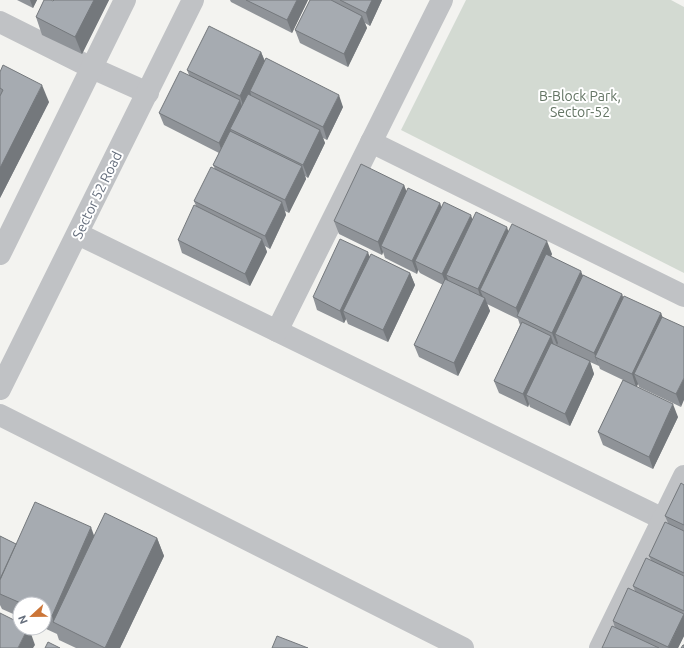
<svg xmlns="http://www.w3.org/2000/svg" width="684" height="648" viewBox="0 0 684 648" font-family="Ubuntu,sans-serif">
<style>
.green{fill:#d3dad2}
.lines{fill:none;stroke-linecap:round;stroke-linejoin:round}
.minor{stroke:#c0c2c5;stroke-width:22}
.wall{fill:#8f9398}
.shaded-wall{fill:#74787c}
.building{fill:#a6abb1;stroke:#74787c}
.labels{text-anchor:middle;stroke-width:4;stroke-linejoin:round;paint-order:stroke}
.park-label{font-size:14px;fill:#647564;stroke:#fff}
.street-label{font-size:14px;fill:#666f7d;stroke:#fff}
</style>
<rect width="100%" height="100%" fill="#f3f3f0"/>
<path class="green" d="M466,0h205l13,7v266l-283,-143z"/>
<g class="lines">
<g class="minor">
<path d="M0,22l92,46 56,25"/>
<path d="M371,142l313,154"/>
<path d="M78,234l585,285"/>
<path d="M0,254l125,-254"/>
<path d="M277,331l165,-331"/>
<path d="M0,389l193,-389"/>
<path d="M0,415l463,233"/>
<path d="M600,648l84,-172"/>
</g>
</g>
<g class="wall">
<path d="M17,0h20l-4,8z"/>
<path d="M54,0h55l-27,54 -40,-19 -6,-18z"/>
<path d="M230,0h78l-16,33 -61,-31z"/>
<path d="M310,0h72l-12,26 -5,-3 2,5 -19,39 -48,-24 -5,-13z"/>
<path d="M261,52l4,9 78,46 -16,33 -4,-2 2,5 -17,35 -3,-2 1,3 -17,34 -4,-2 1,4 -16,34 -5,-3 2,6 -17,34 -68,-33 -4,-13 18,-34 -2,-5 21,-32 -2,-4 6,-12 -55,-28 -5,-12 30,-38 -2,-5z"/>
<path d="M0,72l49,30 -49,96z"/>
<path d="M404,185l2,6 34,12 1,4 31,12 36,13 44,22 -1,2 32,19 39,19 1,4 38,15 20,94 -42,-20 -1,-3 -1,3 41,30 -25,52 -50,-24 -5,-13 25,-52 -23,-11 -1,-3 -9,-4 4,12 -24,52 -40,-19 -1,-3 -1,3 -29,-14 -5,-12 26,-56 -2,-6 -31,-15 3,7 -32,65 -39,-19 -5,-12 29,-60 -23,-12 -2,-3 -1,4 -32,-16 -2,-6 -1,3 -43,-21 -5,-13z"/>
<path d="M369,256l41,17 5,12 -27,57 -40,-18 -2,-5 -2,4 -27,-13 -4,-13z"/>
<path d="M684,485v151l-6,12h-76l13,-20 -2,-7 22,-30 -2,-5 18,-26 -2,-4 19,-33 -3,-7z"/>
<path d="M0,536l16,8 78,-8 63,2 7,18 -44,92h-44l-17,-8 -2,-6 -13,-6v-24h-24v13l-18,-8 -2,-4z"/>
</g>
<g class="shaded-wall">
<path d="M30,0h7l-4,8z"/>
<path d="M94,0h15l-27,54 -7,-17z"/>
<path d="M297,0h11l-16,33 -5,-13z"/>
<path d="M372,0h10l-12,26 -4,-13z"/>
<path d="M362,16l5,12 -19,39 -4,-13z"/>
<path d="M261,52l5,13 -16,26 1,4 -7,14 -4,-13z"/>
<path d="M42,85l7,17 -49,96v-30z"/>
<path d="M339,95l4,12 -16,33 -4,-13z"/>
<path d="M240,100l4,13 -14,16 3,7 -10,19 -4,-12z"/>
<path d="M320,130l5,13 -17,35 -5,-13z"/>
<path d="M302,166l4,13 -17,34 -4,-13z"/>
<path d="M404,185l5,13 -28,48 2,6 -1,3 -4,-13z"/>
<path d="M282,202l4,13 -16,34 -5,-13z"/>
<path d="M440,203l4,13 -29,45 3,9 -1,4 -5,-13z"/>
<path d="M471,215l4,12 -29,48 3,7 -2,4 -5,-12z"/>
<path d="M507,227l4,13 -31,50 4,9 -2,3 -4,-13z"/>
<path d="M262,239l5,13 -17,34 -5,-12z"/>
<path d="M547,241l5,13 -31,64 -2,-1 -3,-9z"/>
<path d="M368,252l4,12 -29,47 3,8 -2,4 -4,-12z"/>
<path d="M581,271l5,13 -31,50 3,9 -1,2 -5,-12z"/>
<path d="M410,273l5,12 -27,57 -5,-12z"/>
<path d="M622,294l4,13 -31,50 4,9 -5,-13z"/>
<path d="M485,298l5,13 -32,65 -4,-13z"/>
<path d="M661,313l5,13 -32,48 4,10 -2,3 -4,-13z"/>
<path d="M551,336l4,13 -29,46 3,9 -1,3 -5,-13z"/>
<path d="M590,361l4,13 -24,52 -5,-12z"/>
<path d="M684,378v22l-3,7 -5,-13z"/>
<path d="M673,404l5,13 -25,52 -4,-12z"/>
<path d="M91,527l6,17 -43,79 -2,-7z"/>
<path d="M157,538l7,18 -44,92h-15z"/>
<path d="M684,614v22l-6,12h-10z"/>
<path d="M28,628h1l6,17 -2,3h-15z"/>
</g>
<g class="building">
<path d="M44,0h7l2,1 1,-1h40l-19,37 -39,-20z"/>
<path d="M246,0h51l-10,20z"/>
<path d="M310,0h21l31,16 -18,38 -49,-24z"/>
<path d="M340,0h32l-6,13z"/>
<path d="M209,26l52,26 -21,44 -53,-26z"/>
<path d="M266,58l73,37 -16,32 -73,-36z"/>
<path d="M3,65l39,20 -42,83v-72l3,-6 -3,-2v-16z"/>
<path d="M180,71l60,29 -21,43 -60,-30z"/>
<path d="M248,94l72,36 -17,35 -73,-36z"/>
<path d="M230,131l72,35 -17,34 -72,-35z"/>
<path d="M361,164l43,21 -26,57 -44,-21z"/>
<path d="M211,167l71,35 -17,34 -71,-35z"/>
<path d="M408,188l32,15 -28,58 -31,-15z"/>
<path d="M444,202l27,13 -29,59 -27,-13z"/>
<path d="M194,205l68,34 -17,35 -67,-34z"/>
<path d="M476,212l31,15 -29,62 -32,-14z"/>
<path d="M512,224l35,17 -31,67 -36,-18z"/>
<path d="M340,239l28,13 -28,59 -27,-14z"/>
<path d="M371,254l39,19 -27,57 -40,-19z"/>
<path d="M546,254l35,17 -29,62 -35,-17z"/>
<path d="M583,275l39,19 -28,59 -39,-19z"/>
<path d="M445,279l40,19 -31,65 -40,-18z"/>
<path d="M624,296l37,17 -29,61 -37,-17z"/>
<path d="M662,317l22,10v51l-8,16 -42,-20z"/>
<path d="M522,322l29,14 -28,58 -29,-13z"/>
<path d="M551,343l39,18 -25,53 -39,-19z"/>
<path d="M623,380l50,24 -24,53 -51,-25z"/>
<path d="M681,483l3,2v40l-19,-9z"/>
<path d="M35,502l56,25 -39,89 -8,-3v-9h-21l-23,-10v-14z"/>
<path d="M105,513l52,25 -52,110 -52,-26z"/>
<path d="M665,522l19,9v42l-35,-17z"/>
<path d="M0,536l16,8 -16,35z"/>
<path d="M646,558l38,18v35l-51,-25z"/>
<path d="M628,588l56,26 -16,33 -55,-26z"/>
<path d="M0,613l20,10v5h8l-10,20h-18z"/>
<path d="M612,626l47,22h-57z"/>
<path d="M277,636l31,12h-36z"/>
<path d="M48,642l12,6h-15z"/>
<path d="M683,645h1v3h-3z"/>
</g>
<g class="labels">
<g class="park-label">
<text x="580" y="101">B-Block Park,<tspan x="580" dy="16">Sector-52</tspan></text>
</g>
<g class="street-label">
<text transform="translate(97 195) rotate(-64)" y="5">Sector 52 Road</text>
</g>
</g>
<g transform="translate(32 616) rotate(248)"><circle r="19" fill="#ffffff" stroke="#c2c5cb"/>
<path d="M0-3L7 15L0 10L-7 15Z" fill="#cc7537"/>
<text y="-6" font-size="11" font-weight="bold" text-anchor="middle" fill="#666f7d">N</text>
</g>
</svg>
